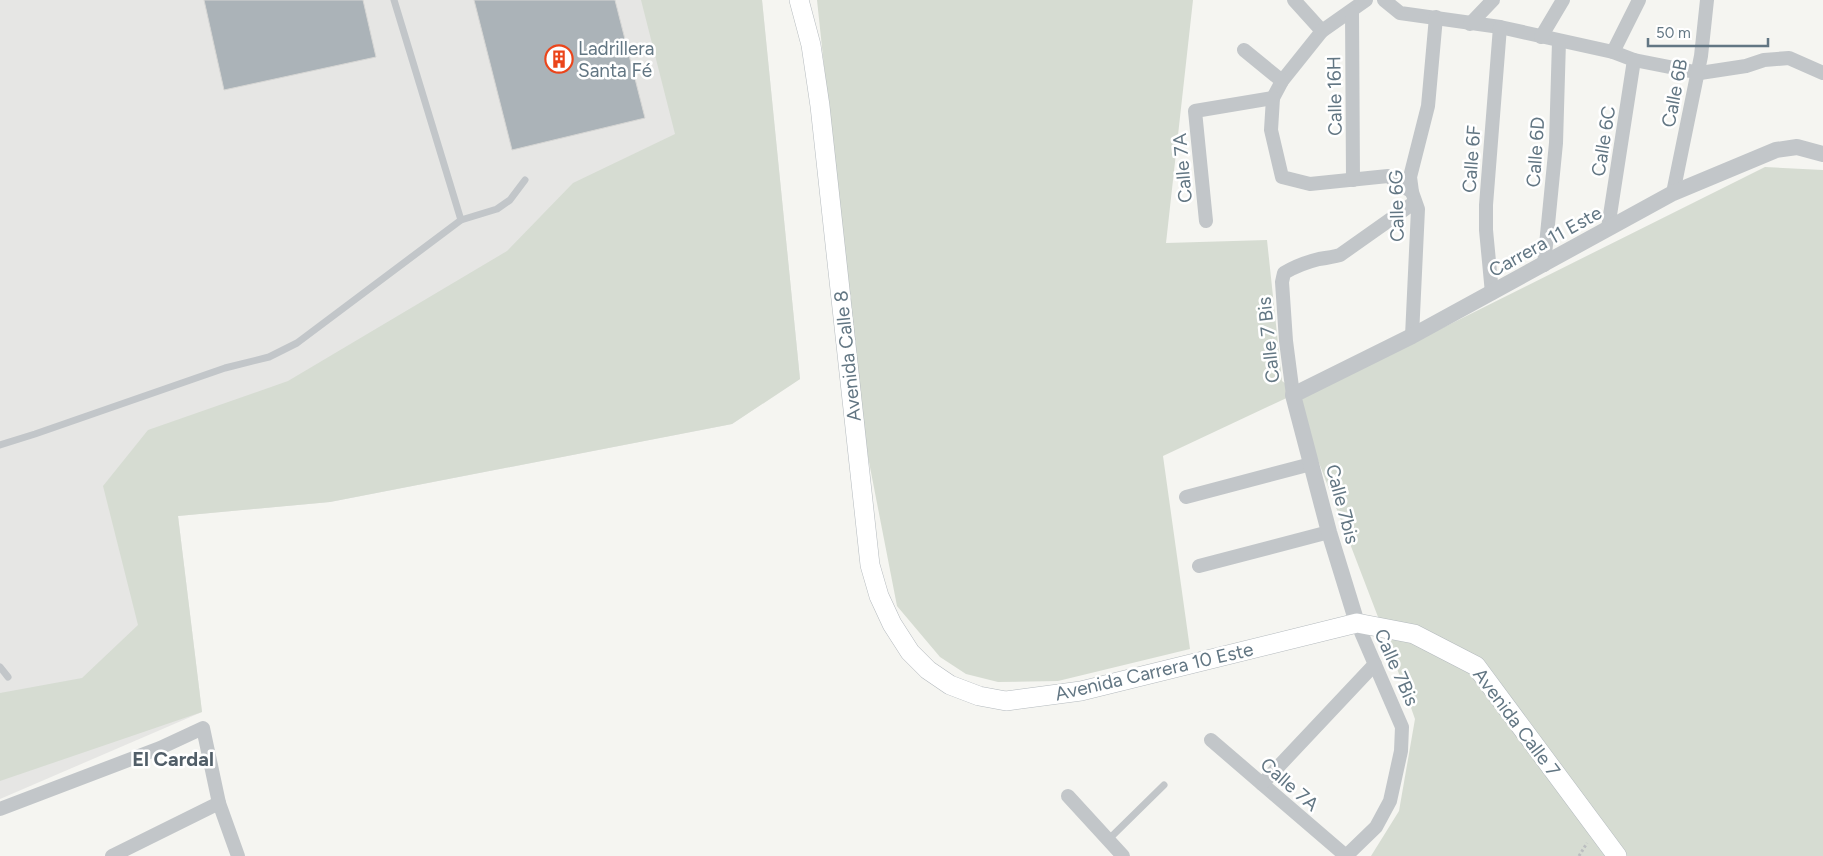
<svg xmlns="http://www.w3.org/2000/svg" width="1823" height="856" viewBox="0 0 1823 856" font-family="Figtree,sans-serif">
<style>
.built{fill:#e6e6e4}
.green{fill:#d6dcd2}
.building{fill:#abb3b8;stroke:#d6d6d4}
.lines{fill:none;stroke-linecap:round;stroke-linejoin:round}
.secondary-casing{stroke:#b4babe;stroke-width:20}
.path{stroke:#bbbec0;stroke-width:3;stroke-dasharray:2.5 2.5;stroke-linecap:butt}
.service{stroke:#c2c6c9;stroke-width:7}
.minor{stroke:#c2c6c9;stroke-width:14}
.tertiary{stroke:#c2c6c9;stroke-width:16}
.secondary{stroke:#fff;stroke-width:19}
.labels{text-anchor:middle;stroke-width:5;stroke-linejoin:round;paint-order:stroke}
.poi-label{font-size:19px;fill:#627683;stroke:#fff;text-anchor:start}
.street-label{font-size:19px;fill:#627683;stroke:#fff}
.neighbourhood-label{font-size:20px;font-weight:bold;fill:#515e68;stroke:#fff}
</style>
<rect width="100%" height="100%" fill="#f5f5f1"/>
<path class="built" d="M0,0h762l38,379 -68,45 -402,78 -152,14 24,196 -202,87z"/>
<g class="green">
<path d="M641,0h121l38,379 -68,45 -402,78 -152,14 24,196 -202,69v-88l82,-15 56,-53 -35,-139 45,-56 140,-49 219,-130 66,-68 102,-49z"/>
<path d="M817,0h376l-27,243 101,-3 15,141 22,16 461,-230 58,3v686h-452l28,-45 16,-92 -27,-76 -95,-248 -130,61 27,193 -132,32 -60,1 -32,-8 -26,-17 -43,-51 -35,-180z"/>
</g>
<g class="building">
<path d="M204,0h159l13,57 -152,33z"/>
<path d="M474,0h141l30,118 -133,32z"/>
</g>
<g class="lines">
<g class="secondary-casing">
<path id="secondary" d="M799,0l12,45 9,61 50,459 9,31 13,28 18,28 18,18 22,15 29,11 27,5 75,-10 276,-68 57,11 62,32 141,190"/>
</g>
<path class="path" d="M1579,856l8,-13"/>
<g class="service">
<path d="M461,220l36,-11 13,-9 15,-20"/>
<path d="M0,445l35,-11 190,-66 44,-11 28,-14 164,-123 -67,-220"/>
<path d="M0,667l8,10"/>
<path d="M1108,840l56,-55"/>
</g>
<g class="minor">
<path d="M1294,0l28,31"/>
<path d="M1366,0l-44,31 -40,50 -9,17 -2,32 11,47 28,7 78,-8 24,16"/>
<path d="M1384,0l16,13 100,14 113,25 21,8 66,13 46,-7 18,-6 25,-2 34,15"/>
<path d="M1352,11l1,169"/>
<path d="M1470,24l23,-24"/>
<path d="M1541,37l22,-37"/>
<path d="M1244,50l38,31"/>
<path d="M1613,52l26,-52"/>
<path d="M1673,193l28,-137 6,-56"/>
<path d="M1206,221l-11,-110 78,-13"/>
<path d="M1608,228l26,-168"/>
<path d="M1544,265l12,-122 3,-102"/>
<path d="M1492,293l-6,-63v-25l14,-178"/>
<path d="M1412,336l6,-127 -6,-17 -2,-15 18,-71 8,-89"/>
<path d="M1293,395l-7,-54 -4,-59 2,-9c10,-6 23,-11 35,-14 7,-1 14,-2 21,-4l75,-53"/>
<path d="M1186,497l125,-33"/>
<path d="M1199,566l130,-34"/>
<path d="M1211,740l135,116"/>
<path d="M1262,784l113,-120"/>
<path d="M1068,796l55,60"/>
<path d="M0,809l160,-61 43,-20 16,75 19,53"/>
<path d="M112,856l107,-53"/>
<path d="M1346,856l30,-29 14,-26 11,-50 1,-24 -45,-104"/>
</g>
<path class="tertiary" d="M1357,623l-28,-91 -36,-137 119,-59 261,-143 103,-43 21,-3 26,7"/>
<use href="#secondary" class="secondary"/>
</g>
<defs>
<g id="building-ring" transform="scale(1.4375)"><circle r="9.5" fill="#fff" stroke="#eb451b" stroke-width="1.5"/><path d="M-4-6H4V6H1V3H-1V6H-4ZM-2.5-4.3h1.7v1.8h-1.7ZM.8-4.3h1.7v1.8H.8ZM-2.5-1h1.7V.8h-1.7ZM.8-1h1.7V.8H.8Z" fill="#eb451b"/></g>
</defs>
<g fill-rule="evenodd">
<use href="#building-ring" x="559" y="59"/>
</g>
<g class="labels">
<g class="poi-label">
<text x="578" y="55">Ladrillera<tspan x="578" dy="22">Santa Fé</tspan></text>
</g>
<g class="street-label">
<text transform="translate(1674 93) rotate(-79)" y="7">Calle 6B</text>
<text transform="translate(1334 96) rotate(-91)" y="7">Calle 16H</text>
<text transform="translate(1603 141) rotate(-81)" y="7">Calle 6C</text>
<text transform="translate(1535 152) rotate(-86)" y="7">Calle 6D</text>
<text transform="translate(1471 159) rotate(-86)" y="7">Calle 6F</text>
<text transform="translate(1182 168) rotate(-95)" y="7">Calle 7A</text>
<text transform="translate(1396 206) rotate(-91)" y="7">Calle 6G</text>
<text transform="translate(1545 241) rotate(-29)" y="7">Carrera 11 Este</text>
<text transform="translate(1268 340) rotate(-96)" y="7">Calle 7 Bis</text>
<text transform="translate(847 356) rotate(-96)" y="7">Avenida Calle 8</text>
<text transform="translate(1343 504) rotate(75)" y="7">Calle 7bis</text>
<text transform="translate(1397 667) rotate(66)" y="7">Calle 7Bis</text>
<text transform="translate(1154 671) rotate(-13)" y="7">Avenida Carrera 10 Este</text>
<text transform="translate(1517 722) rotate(53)" y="7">Avenida Calle 7</text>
<text transform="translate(1290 784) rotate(41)" y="7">Calle 7A</text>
</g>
<g class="neighbourhood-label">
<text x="173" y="766">El Cardal</text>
</g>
</g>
<path d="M1648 38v8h120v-8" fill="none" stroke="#627683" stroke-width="2.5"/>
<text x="1656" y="38" font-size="15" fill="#627683" stroke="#ffffff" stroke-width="4" paint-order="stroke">50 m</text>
</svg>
